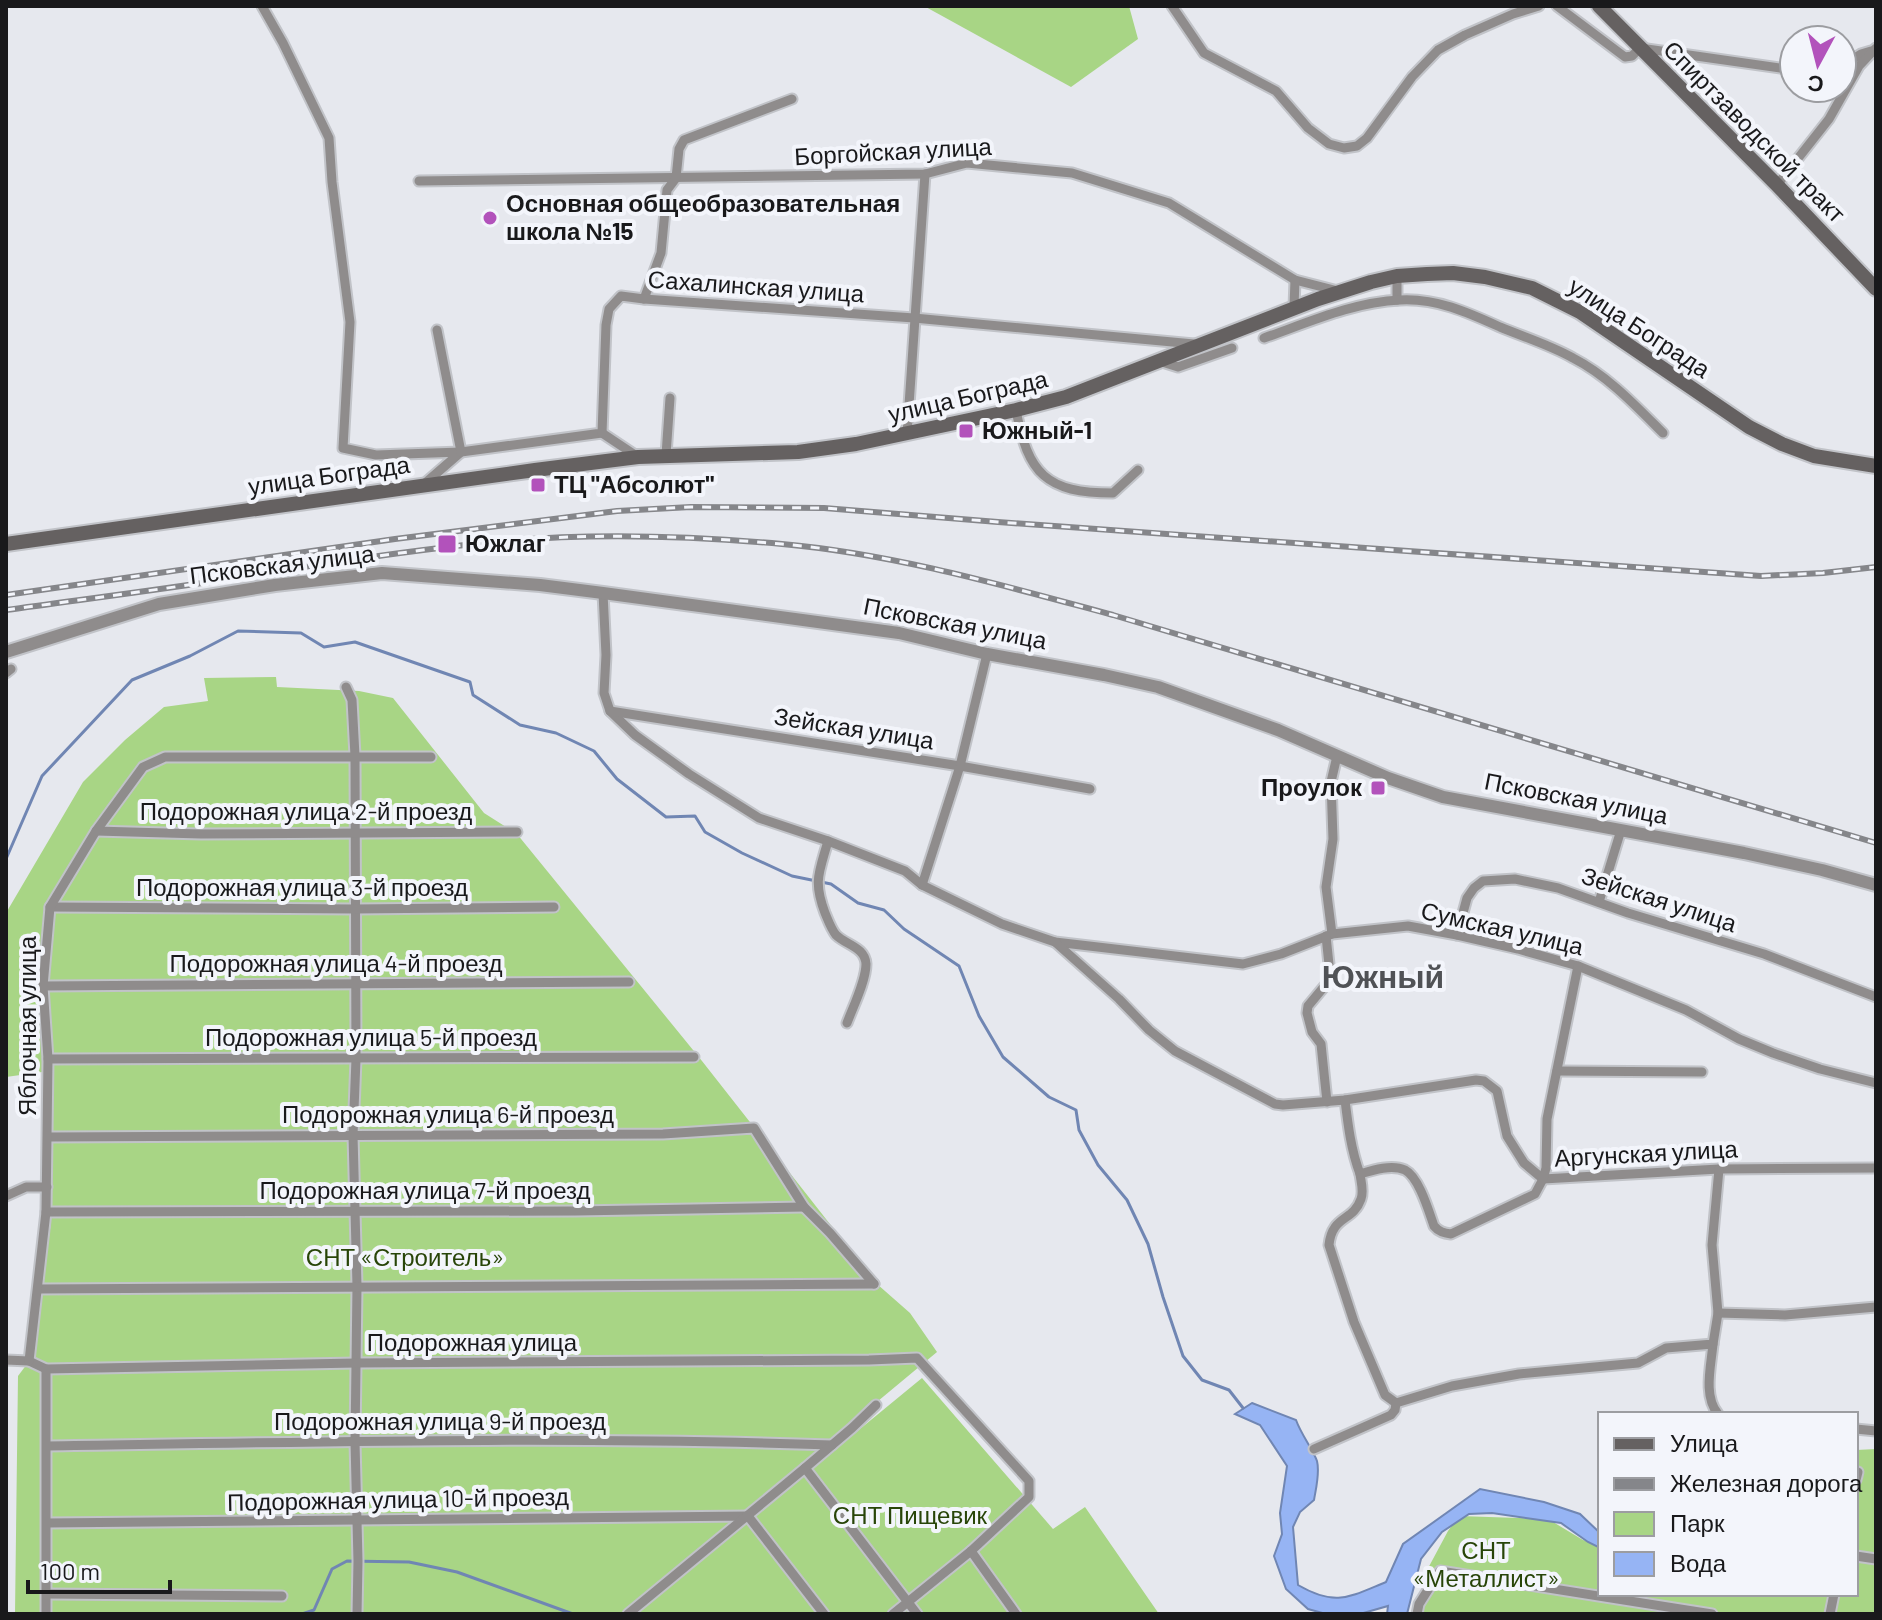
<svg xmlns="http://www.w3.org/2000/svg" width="1882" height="1620" viewBox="0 0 1882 1620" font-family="Barlow,sans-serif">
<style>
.green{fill:#a8d585}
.water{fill:#96b4f4;stroke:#7086b3;stroke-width:2}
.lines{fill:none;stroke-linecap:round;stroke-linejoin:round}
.stream{stroke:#7086b3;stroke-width:3}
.minor-casing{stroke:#c1c3c8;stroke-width:13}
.tertiary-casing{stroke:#c1c3c8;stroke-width:16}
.secondary-casing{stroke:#c1c3c8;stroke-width:18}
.minor{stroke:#8f8c8c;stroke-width:9}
.tertiary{stroke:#8f8c8c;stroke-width:12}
.secondary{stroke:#656161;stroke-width:14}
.rail-casing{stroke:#85868a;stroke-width:6}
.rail{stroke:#f3f5fb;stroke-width:3;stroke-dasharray:9;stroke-linecap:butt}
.poi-dot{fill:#b252bb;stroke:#f3f5fb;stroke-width:3}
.labels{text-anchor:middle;stroke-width:8;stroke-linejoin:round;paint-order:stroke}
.street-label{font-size:24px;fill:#19191b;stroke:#f3f5fb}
.poi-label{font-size:24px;font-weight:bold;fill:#19191b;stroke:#f3f5fb;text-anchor:start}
.park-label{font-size:24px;fill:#284508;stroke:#f3f5fb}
.district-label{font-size:32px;font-weight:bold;fill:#505256;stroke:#f3f5fb}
</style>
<rect width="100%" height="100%" fill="#e6e8ee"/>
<g class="green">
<path d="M924,6h205l9,33 -67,48z"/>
<path d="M276,677l1,10 82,4 34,7 91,115 33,21 185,227 175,223 33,29 27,39 -315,262h-607l3,-238 15,-20 18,-134 -2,-151 -43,6v-164l77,-131 42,-42 39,-33 44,-6 -4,-23z"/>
<path d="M922,1378l131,151 32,-22 74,107h-524z"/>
<path d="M1876,1449v165h-456l6,-42 22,-41 11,-15 89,3 35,21 17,5v49h256v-144z"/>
</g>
<path class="water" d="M1252,1403l44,17c5,14 17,30 21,41 3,12 -1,27 -3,39l-14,12 -7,15 5,58c38,22 51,12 88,-3l17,-38 77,-55 64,13 36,12 20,19v15l-12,-6 -27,-19 -69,-10 -23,1 -27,18 -21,27 -14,55h-20l1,-8 -28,8h-34l-18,-5 -22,-20 -12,-33 8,-22 -2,-21 7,-47 -27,-41 -25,-11z"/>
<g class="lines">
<g class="stream">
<path d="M6,859l36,-83 90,-96 58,-24 48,-25 63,2 23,14 31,-5 115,40 3,13 47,30 36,8 38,18 23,28 49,38 29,-1 10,16 37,21 50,23 39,8 27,19 26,7 20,19 55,37 20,50 24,41 46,40 27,13 3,20 19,35 29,35 21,44 15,53 20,59 19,24 27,10 14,18"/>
<path d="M302,1614l12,-4 18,-41 15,-8 62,1 48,10 116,42"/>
</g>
<g class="minor-casing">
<g id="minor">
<path d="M262,6l21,37 46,95 3,44 18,140 -7,126 33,7 85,-3 -38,33"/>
<path d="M1172,6l32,47 72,38 32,37 21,16 15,4 13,-2 10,-8 45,-61 26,-27 27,-15 48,-21 26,-8"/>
<path d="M1557,6l68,51 7,-1 8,-8 154,22"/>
<path d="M1842,66l19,-12 10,-3"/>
<path d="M419,181l506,-7 42,-11 105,10 97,30 126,77 43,11"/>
<path d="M1777,185l52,-66 30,-53 17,-18"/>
<path d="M644,299l17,-46 6,-63 9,-12 3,-29 5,-9 108,-41"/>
<path d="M1397,300v-24"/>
<path d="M1294,307l1,-27"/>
<path d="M437,330l24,122 141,-19 4,-108 3,-16 12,-13 23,3 270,19 280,26"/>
<path d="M1264,338c43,-15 89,-36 136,-38 36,-2 67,12 100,27 24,10 50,18 73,31 35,18 62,47 90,75"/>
<path d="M1159,361l19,6 54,-19"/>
<path d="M1016,410c12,64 30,83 97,83l25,-23"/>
<path d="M602,433l36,24"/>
<path d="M907,434l18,-260"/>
<path d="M666,455l4,-57"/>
<path d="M603,593l3,62 -2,38 6,18 25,24 54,39 70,44 69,23 77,30 17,14 80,39 53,18 188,22 38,-10 51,-20 76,-8 49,9 61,14 60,17 108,44 53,29 34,14 47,16 56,14"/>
<path d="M6,673l5,-4"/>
<path d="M346,687l6,13 3,56 1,303 -3,76 4,151 -2,156 3,119 -1,53"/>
<path d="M610,711l350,55 130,23"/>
<path d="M96,831l105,3 316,-2"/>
<path d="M828,841c-9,32 -15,40 -3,72 3,7 6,16 11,22 10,10 29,12 30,29 0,17 -13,43 -19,59"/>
<path d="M922,885l38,-119 27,-112"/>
<path d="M1599,902l22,-72"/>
<path d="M50,907l304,2 200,-2"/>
<path d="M1332,934l-6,-47 7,-48 -2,-57 6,-26"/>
<path d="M1457,935l10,-37 7,-10 9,-7 32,-2 43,9 70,25 136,41 112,43"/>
<path d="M1326,936l4,38 -2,8 -20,24 -1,7 5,19 9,12 6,58"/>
<path d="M1055,942l64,57 30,31 26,21 100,53 8,1 62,-5 131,-20 8,1 13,10 10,45 17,27 19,16 176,-10 157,-1"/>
<path d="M43,986l586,-4"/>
<path d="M48,1059l646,-2"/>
<path d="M1557,1071l145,1"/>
<path d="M1345,1100c3,25 6,50 15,74"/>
<path d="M48,1137l615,-3 91,-6 50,79 26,26 44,51"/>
<path d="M6,1196l20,-9h21"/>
<path d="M46,1212l530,-1 228,-4"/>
<path d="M38,1289l836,-5"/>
<path d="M1718,1313l67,2 91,-8"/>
<path d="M1713,1344c-2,22 -10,52 5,70"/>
<path d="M6,1360l23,1 17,8 310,-6 513,-3 48,-2 112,123v16l-58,54 -78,63"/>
<path d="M29,1361l17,-149 2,-153 -5,-73 7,-79 46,-76 47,-64 22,-10h266"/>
<path d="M1396,1403l-11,-8 -31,-73 -25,-77c3,-30 24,-23 32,-46 3,-8 0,-17 -1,-25 13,-4 32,-10 45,-4 14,7 24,42 29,56 5,6 10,7 17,8l84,-40 8,-15 3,-11 1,-49 31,-153"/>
<path d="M1856,1429l20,2"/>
<path d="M47,1446c262,-4 524,-10 785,-1"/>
<path d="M1314,1449l77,-34 4,-5 1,-7 56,-17 67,-12 119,-11 28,-15 47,-4 5,-31 -6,-68 7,-76"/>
<path d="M805,1468l112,146"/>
<path d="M1856,1480l2,-8"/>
<path d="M47,1523l701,-7 76,98"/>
<path d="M971,1551l45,63"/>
<path d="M1856,1556l20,3"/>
<path d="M47,1594l235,2"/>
<path d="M46,1614v-245"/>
<path d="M628,1614l177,-146 47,-40 24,-23"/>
<path d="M1417,1614l2,-10 21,-33 272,43"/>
<path d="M1830,1614l4,-20"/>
</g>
</g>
<g class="tertiary-casing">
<path id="tertiary" d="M6,652l153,-48 116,-19 107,-12 158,12 63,8 296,40 88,21 117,21 54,12 120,43 110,48 55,19 301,56 78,17 54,15"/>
</g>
<g class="secondary-casing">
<g id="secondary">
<path d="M1599,6l178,179 99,104"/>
<path d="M6,544l529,-74 103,-13 160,-5 58,-8 160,-34 50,-13 252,-98 53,-17 26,-6 30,-2 26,-1 32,4 47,11 48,24 169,115 33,17 32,12 62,10"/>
</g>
</g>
<use href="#minor" class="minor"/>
<use href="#tertiary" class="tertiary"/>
<use href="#secondary" class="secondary"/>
<g class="rail-casing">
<g id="rail">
<path d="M6,595l389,-56 222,-28 74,-4 133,1 174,14 763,54 62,-3 53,-6"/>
<path d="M6,610c72,-10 144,-19 216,-30 94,-15 187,-30 282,-39 90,-8 188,-5 278,3 113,10 223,42 331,71l763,228"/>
</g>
</g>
<use href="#rail" class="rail"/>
</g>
<g class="poi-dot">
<circle cx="490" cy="218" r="8"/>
<rect x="958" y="423" width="16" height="16" rx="4"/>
<rect x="530" y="477" width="16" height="16" rx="4"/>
<rect x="437" y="534" width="20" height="20" rx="4"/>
<rect x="1370" y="780" width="16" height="16" rx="4"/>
</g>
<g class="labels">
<g class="street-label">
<text transform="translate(1754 132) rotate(45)" y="8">Спиртзаводской тракт</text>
<text transform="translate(893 152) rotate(-3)" y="8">Боргойская улица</text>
<text transform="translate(756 287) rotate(4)" y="8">Сахалинская улица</text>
<text transform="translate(1639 328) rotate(33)" y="8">улица Бограда</text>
<text transform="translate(968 397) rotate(-13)" y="8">улица Бограда</text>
<text transform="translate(329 476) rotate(-8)" y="8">улица Бограда</text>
<text transform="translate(282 565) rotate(-7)" y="8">Псковская улица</text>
<text transform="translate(955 624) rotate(11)" y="8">Псковская улица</text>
<text transform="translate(854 729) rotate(9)" y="8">Зейская улица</text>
<text transform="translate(1576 799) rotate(11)" y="8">Псковская улица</text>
<text x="306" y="820">Подорожная улица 2-й проезд</text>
<text x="302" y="896">Подорожная улица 3-й проезд</text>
<text transform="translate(1659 900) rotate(18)" y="8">Зейская улица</text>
<text transform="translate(1502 929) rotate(13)" y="8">Сумская улица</text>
<text x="336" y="972">Подорожная улица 4-й проезд</text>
<text transform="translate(28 1026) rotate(-90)" y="8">Яблочная улица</text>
<text x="371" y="1046">Подорожная улица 5-й проезд</text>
<text x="448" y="1123">Подорожная улица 6-й проезд</text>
<text transform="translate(1646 1154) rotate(-3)" y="8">Аргунская улица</text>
<text x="425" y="1199">Подорожная улица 7-й проезд</text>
<text x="472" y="1351">Подорожная улица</text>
<text x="440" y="1430">Подорожная улица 9-й проезд</text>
<text transform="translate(398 1500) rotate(-1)" y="8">Подорожная улица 10-й проезд</text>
</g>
<g class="poi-label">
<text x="506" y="212">Основная общеобразовательная<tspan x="506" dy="28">школа №15</tspan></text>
<text x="982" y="439">Южный-1</text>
<text x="554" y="493">ТЦ "Абсолют"</text>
<text x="465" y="552">Южлаг</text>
<text x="1362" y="796" text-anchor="end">Проулок</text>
</g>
<g class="park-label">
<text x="405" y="1266">СНТ «Строитель»</text>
<text x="910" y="1524">СНТ Пищевик</text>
<text x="1486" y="1559">СНТ<tspan x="1486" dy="28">«Металлист»</tspan></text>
</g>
<g class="district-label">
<text x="1383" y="988">Южный</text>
</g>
</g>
<rect width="1882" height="1620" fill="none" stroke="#19191b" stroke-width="16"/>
<rect x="1598" y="1412" width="260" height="184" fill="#f3f5fb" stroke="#9c9da1" stroke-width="2"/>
<rect x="1614" y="1438" width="40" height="12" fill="#656161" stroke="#9c9da1" stroke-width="2"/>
<text x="1670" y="1452" font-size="24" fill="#19191b">Улица</text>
<rect x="1614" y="1478" width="40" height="12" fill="#85868a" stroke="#9c9da1" stroke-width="2"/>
<text x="1670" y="1492" font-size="24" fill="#19191b">Железная дорога</text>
<rect x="1614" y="1512" width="40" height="24" fill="#a8d585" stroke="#9c9da1" stroke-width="2"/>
<text x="1670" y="1532" font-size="24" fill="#19191b">Парк</text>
<rect x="1614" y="1552" width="40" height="24" fill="#96b4f4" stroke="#9c9da1" stroke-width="2"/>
<text x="1670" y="1572" font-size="24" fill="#19191b">Вода</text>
<g transform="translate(1818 64) rotate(187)"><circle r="38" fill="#f3f5fb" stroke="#9c9da1" stroke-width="2"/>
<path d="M0-6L14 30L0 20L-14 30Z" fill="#b252bb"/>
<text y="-12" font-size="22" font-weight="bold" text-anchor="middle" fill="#19191b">С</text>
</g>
<path d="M28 1580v12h142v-12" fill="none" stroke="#19191b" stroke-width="4"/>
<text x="40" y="1580" font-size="24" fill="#19191b" stroke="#f3f5fb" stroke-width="6" paint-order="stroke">100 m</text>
</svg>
